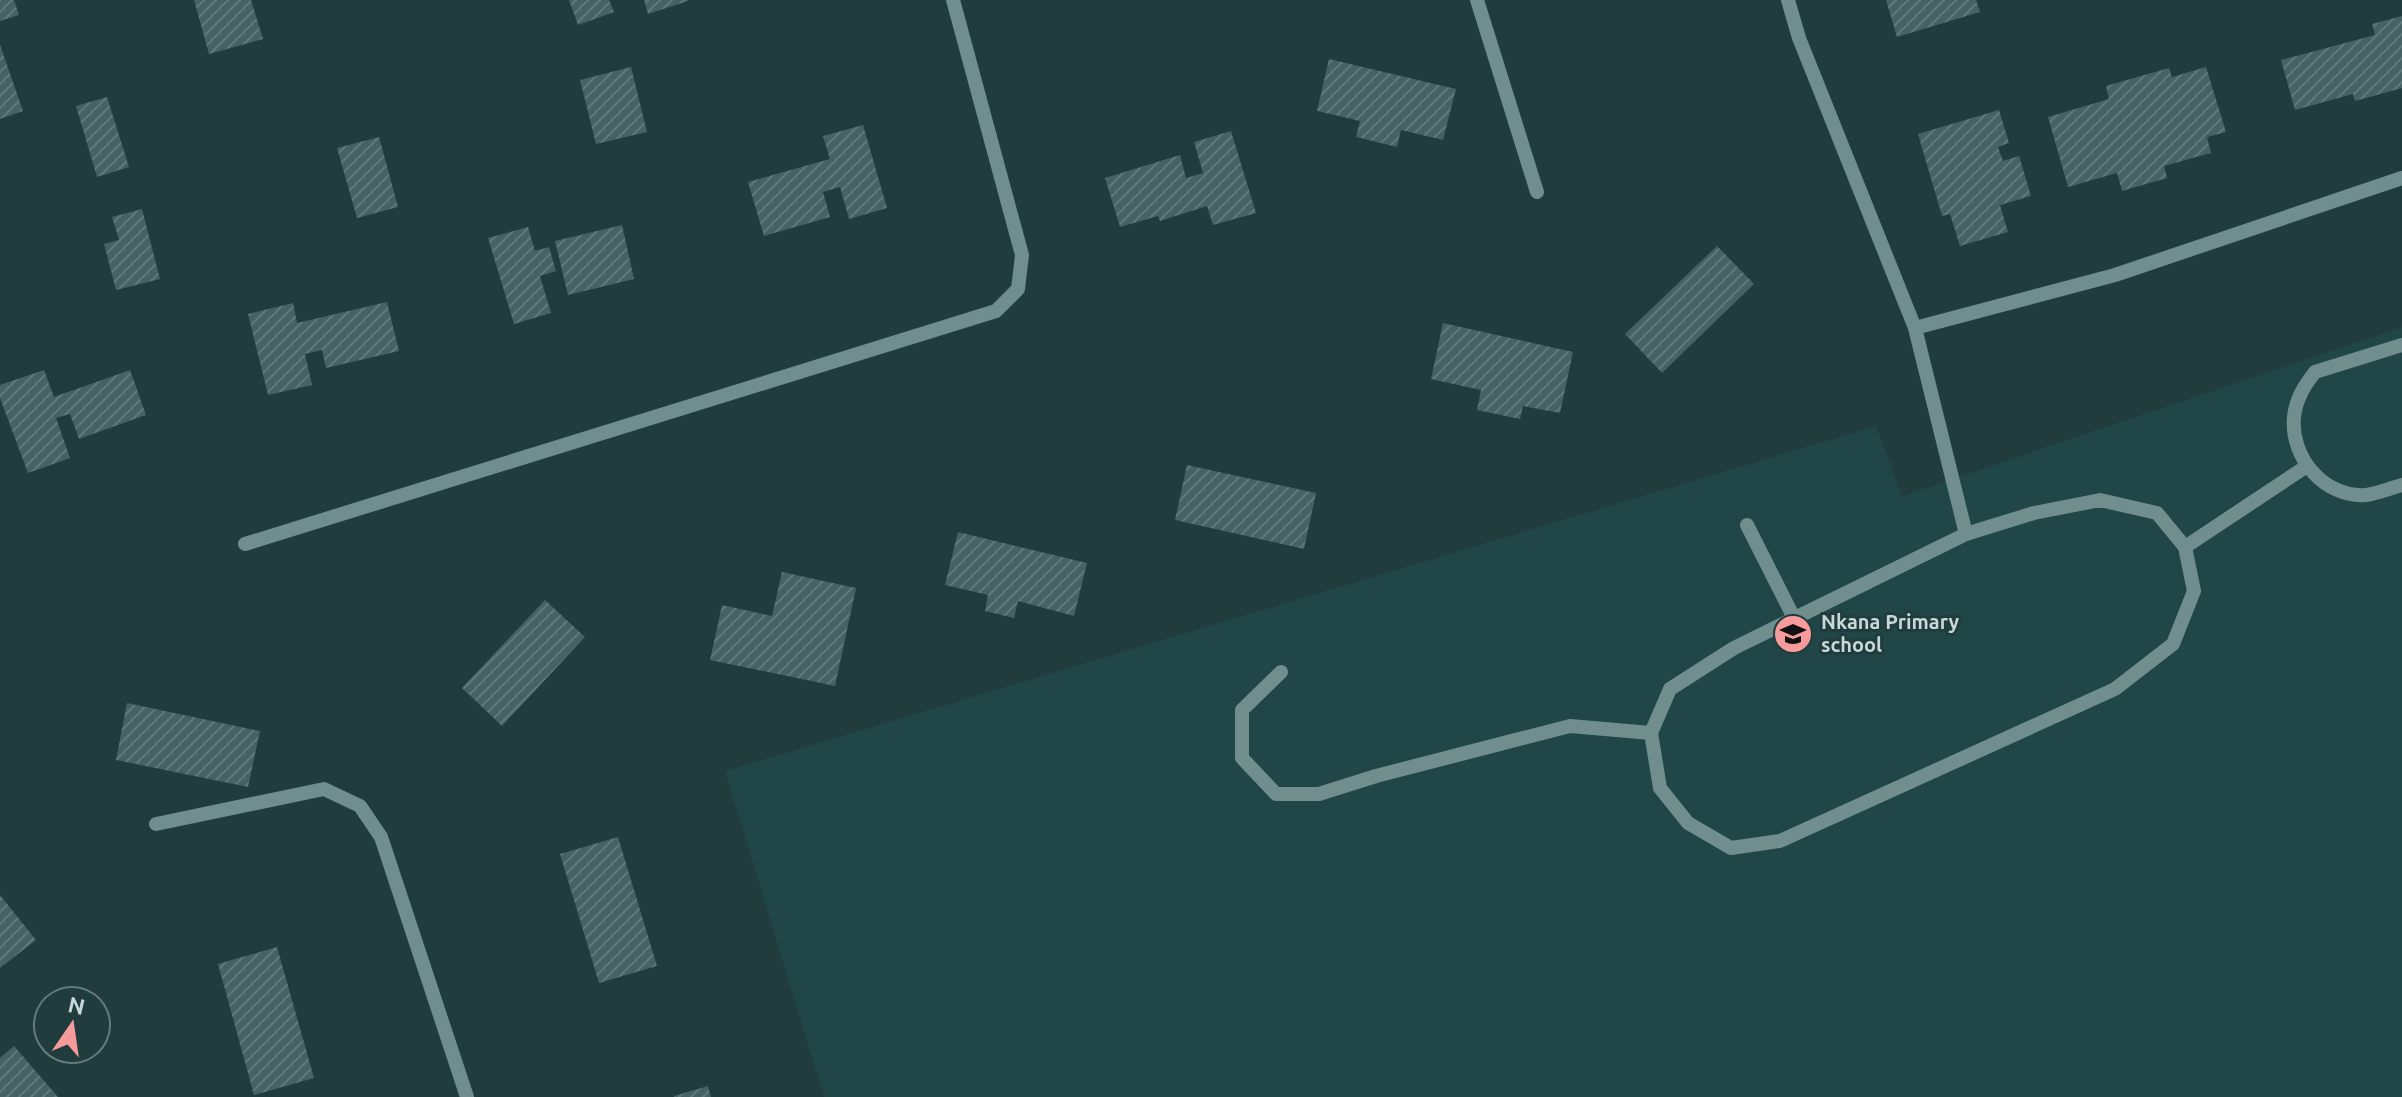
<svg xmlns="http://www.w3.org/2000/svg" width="2402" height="1097" viewBox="0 0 2402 1097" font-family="Ubuntu,sans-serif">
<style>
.built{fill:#204648}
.building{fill:url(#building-hatch)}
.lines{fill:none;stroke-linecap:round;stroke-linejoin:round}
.minor{stroke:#718e8f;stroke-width:14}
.labels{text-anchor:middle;stroke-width:6;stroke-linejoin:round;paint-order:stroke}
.poi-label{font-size:20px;font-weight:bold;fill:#c9d8d8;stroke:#213c3d;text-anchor:start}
</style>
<defs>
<pattern id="building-hatch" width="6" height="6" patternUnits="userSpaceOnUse" patternTransform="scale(2)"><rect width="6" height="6" fill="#466263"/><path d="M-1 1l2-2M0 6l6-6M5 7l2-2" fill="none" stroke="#5f7879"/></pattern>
</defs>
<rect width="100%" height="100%" fill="#213c3d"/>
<path class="built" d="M2402,327v770h-1578l-99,-326 1151,-345 26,70z"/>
<g class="building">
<path d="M0,0h14l5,15 -19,6z"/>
<path d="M194,0h57l12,39 -54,15z"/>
<path d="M569,0h40l5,12 -36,13z"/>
<path d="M644,0h44v1l-40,13z"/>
<path d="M1886,0h90l4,12 -83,25z"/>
<path d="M2402,16v72l-47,13 -2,-7 -58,16 -14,-50 94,-25 -3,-11z"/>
<path d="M0,45l23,66 -23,8z"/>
<path d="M1329,59l127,30 -13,51 -42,-10 -4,17 -41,-10 4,-16 -43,-10z"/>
<path d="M631,67l16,65 -51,12 -16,-64z"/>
<path d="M2206,67l20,65 -19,5 4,16 -47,13 3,12 -45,13 -5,-18 -49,14 -20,-70 61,-18 -3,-13 63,-18 3,9z"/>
<path d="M107,97l22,70 -32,10 -21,-71z"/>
<path d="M1999,110l10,33 -11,4 5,14 16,-5 12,40 -31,9 8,27 -48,14 -10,-32 -8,2 -24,-82z"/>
<path d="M863,125l24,83 -38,11 -9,-32 -17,5 7,25 -66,19 -16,-54 82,-23 -7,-23z"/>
<path d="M1231,131l25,82 -43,12 -6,-19 -47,15 -2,-5 -38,11 -15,-49 75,-23 6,23 17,-5 -9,-31z"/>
<path d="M379,137l19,70 -41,11 -20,-70z"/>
<path d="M142,209l18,70 -44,11 -12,-46 15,-4 -7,-23z"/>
<path d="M622,225l12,54 -66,16 -13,-54z"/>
<path d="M528,227l7,24 14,-4 7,24 -16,5 11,37 -37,11 -26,-86z"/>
<path d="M1717,246l37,38 -92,89 -37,-39z"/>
<path d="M387,302l12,49 -73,17 -4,-18 -17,4 7,31 -44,10 -20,-81 45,-11 4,20z"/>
<path d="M1443,323l130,29 -13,61 -37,-7 -3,13 -43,-9 4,-20 -50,-11z"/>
<path d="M44,370l10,27 76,-27 16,45 -67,24 -9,-25 -14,4 14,40 -42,15 -28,-75v-13z"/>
<path d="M1187,465l129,28 -12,56 -129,-29z"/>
<path d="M958,532l129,31 -13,53 -56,-15 -4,17 -29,-7 3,-16 -43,-10z"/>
<path d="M782,572l74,16 -21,98 -125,-26 12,-55 50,11z"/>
<path d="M545,600l40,37 -83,89 -40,-38z"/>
<path d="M127,703l133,28 -12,56 -132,-27z"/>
<path d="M618,837l39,129 -58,17 -39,-129z"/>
<path d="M0,895l36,45 -36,28z"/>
<path d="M277,947l37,131 -60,17 -36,-131z"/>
<path d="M14,1046l44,51h-58v-39z"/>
<path d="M708,1086l3,11h-37v-1z"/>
</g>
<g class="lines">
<g class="minor">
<path d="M1477,0l60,192"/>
<path d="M1788,0l11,38 116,290 51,206"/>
<path d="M1915,328l200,-53 287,-97"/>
<path d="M2402,345l-87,27c-11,14 -19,27 -21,45 -4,40 30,81 72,78 11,-1 25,-7 36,-10"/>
<path d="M2100,500l57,13 28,34 9,44 -21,53 -58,45 -335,152 -49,7 -43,-25 -28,-35 -9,-55 19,-44 64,-41 232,-114 68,-21z"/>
<path d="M1747,525l47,93"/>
<path d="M245,544l751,-233 22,-22 4,-34 -69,-255"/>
<path d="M2185,547l122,-81"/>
<path d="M1281,672l-39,38v48l34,36h43l57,-18 194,-50 81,7"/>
<path d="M156,824l168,-35 36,17 21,31 86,260"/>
</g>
</g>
<defs>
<g id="school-disc" transform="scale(2)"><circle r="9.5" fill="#f59b9c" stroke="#213c3d"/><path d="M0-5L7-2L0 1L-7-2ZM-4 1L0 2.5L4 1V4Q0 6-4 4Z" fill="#111"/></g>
</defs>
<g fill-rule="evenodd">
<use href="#school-disc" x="1793" y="634"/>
</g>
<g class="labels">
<g class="poi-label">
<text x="1821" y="629">Nkana Primary<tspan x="1821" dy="23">school</tspan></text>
</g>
</g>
<g transform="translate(72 1025) rotate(13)"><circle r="38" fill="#213c3d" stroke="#647a7b" stroke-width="2"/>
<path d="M0-6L14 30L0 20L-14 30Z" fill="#f59b9c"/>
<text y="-12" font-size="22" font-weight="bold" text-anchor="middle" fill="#c9d8d8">N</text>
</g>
</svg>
